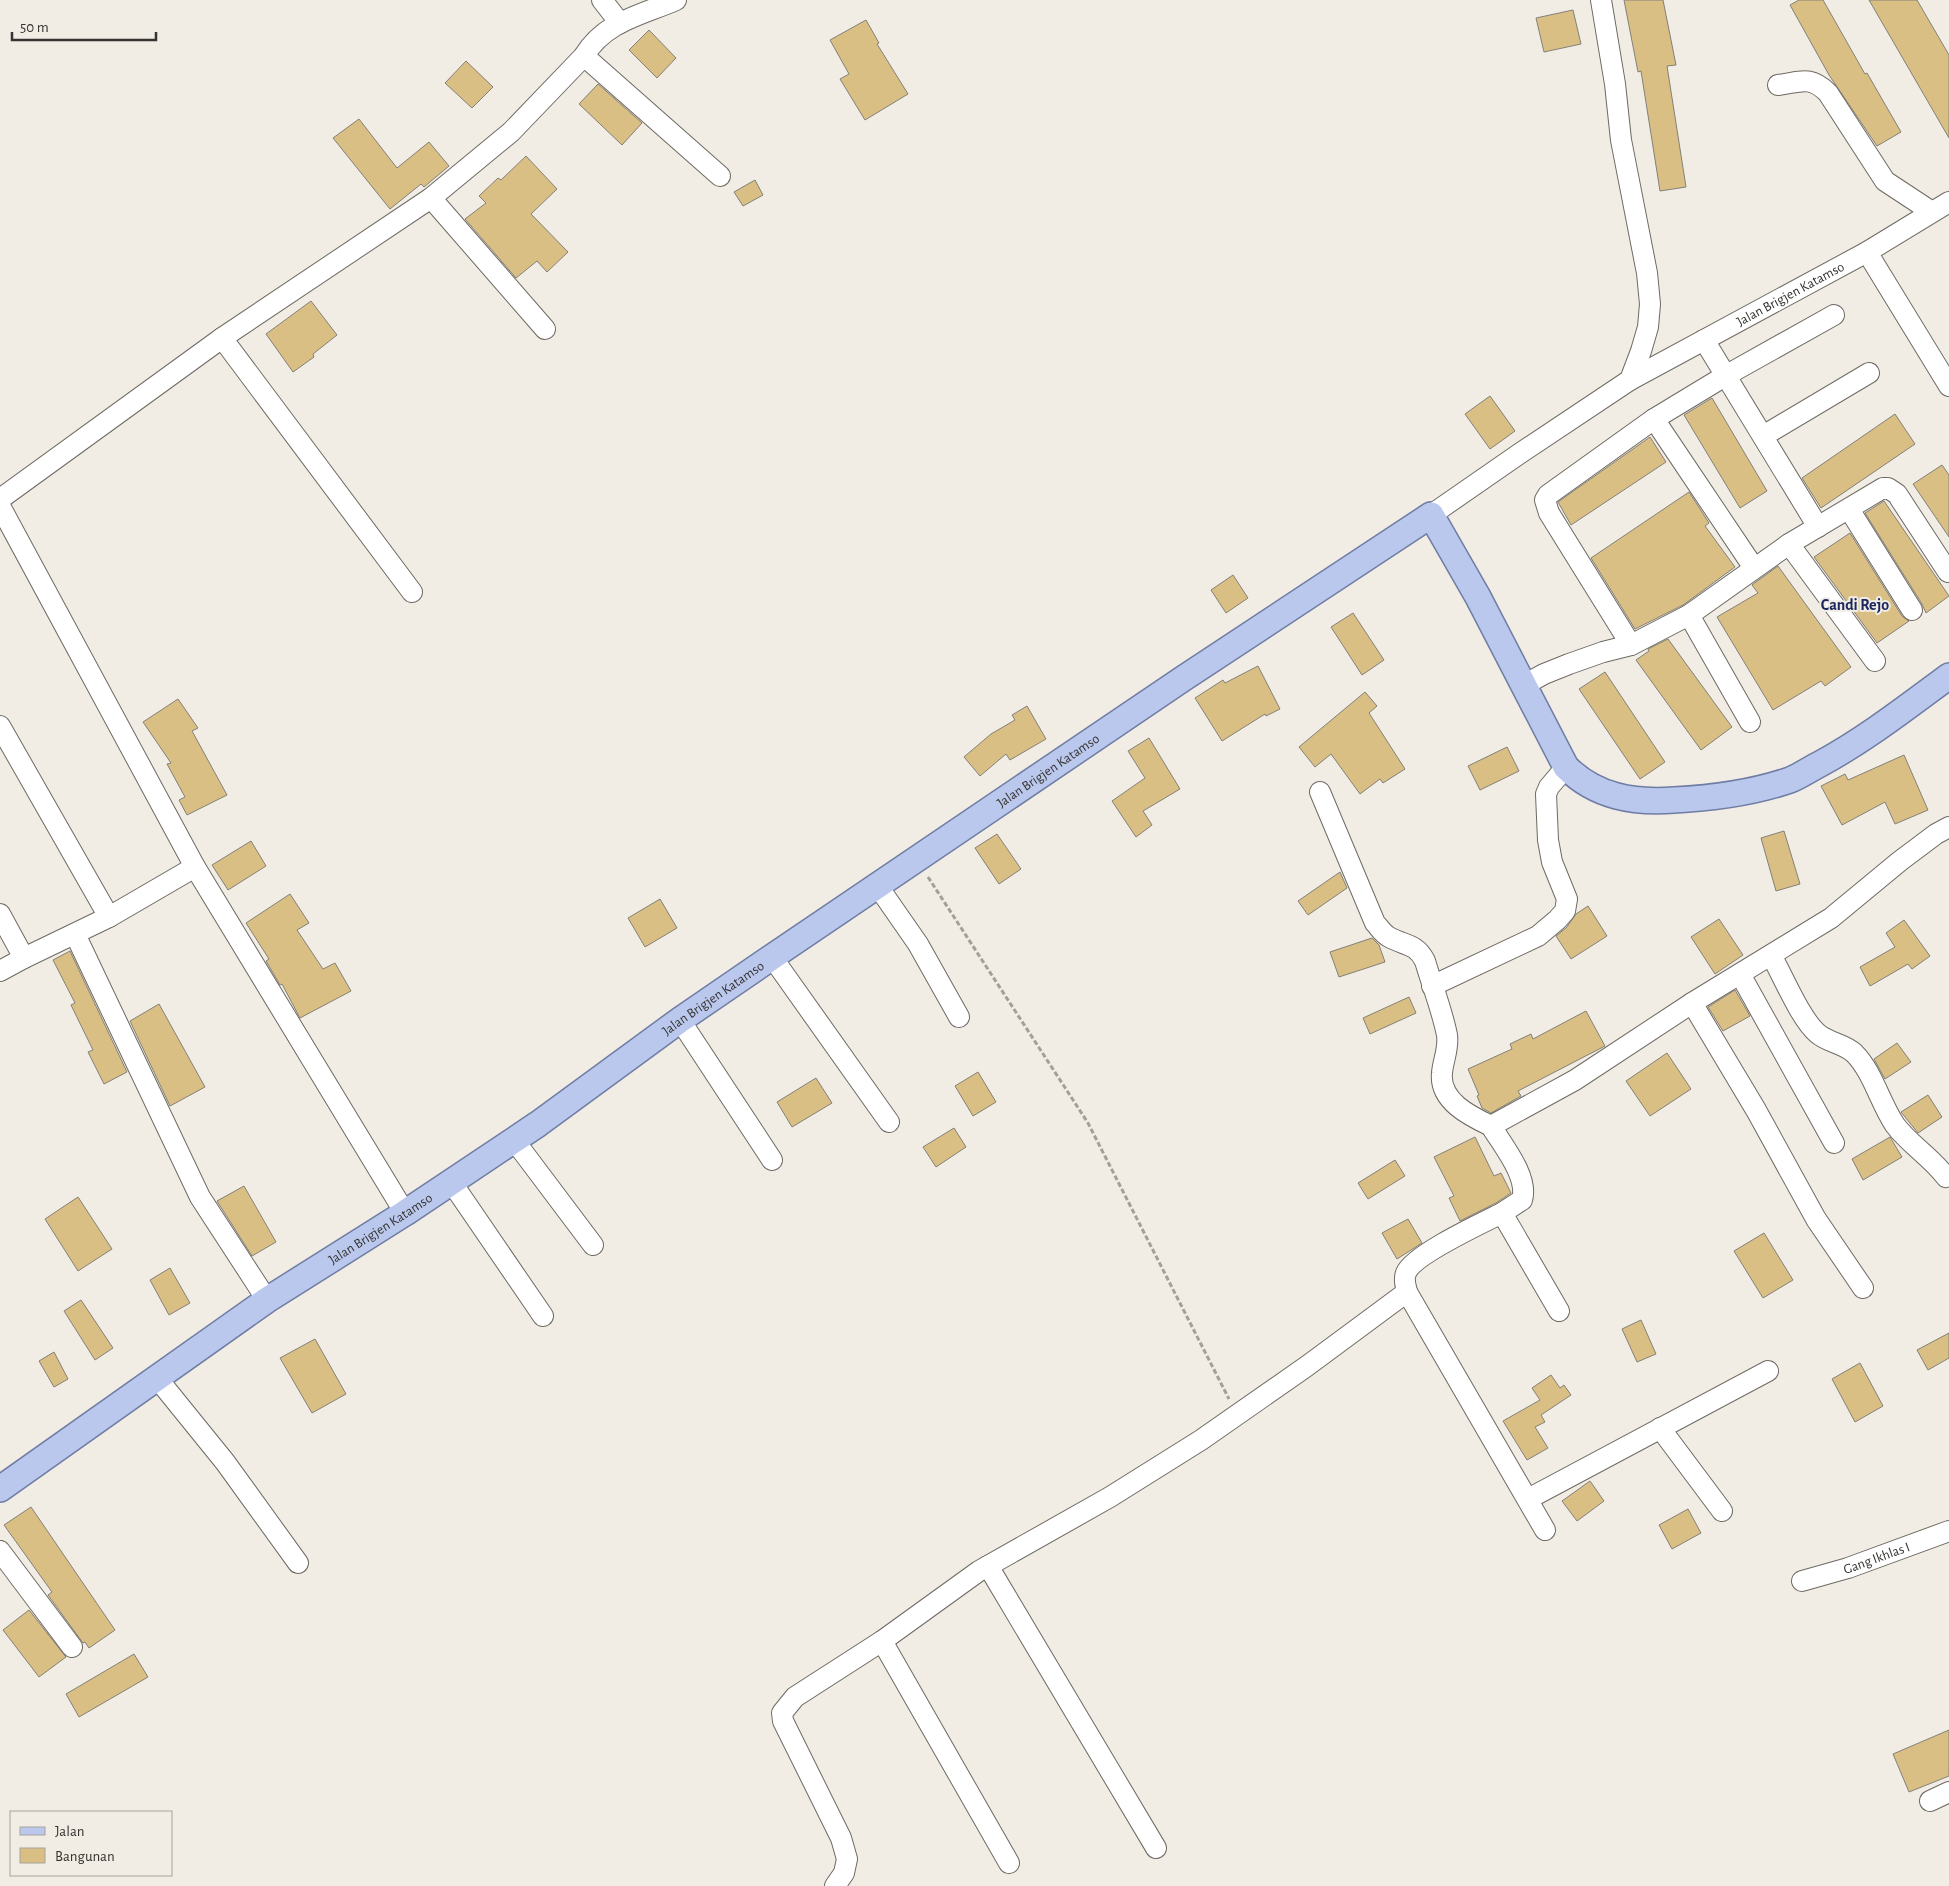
<svg xmlns="http://www.w3.org/2000/svg" width="1949" height="1886" viewBox="0 0 1949 1886" font-family="'Alegreya Sans',sans-serif">
<style>
.building{fill:#dabf85;stroke:#848078}
.lines{fill:none;stroke-linecap:round;stroke-linejoin:round}
.minor-casing{stroke:#6e6a63;stroke-width:22}
.major-casing{stroke:#6f7ca3;stroke-width:28}
.path{stroke:#a3a099;stroke-width:3;stroke-dasharray:5 2.5;stroke-linecap:butt}
.minor{stroke:#fff;stroke-width:20}
.major{stroke:#bbc8ed;stroke-width:25}
.labels{text-anchor:middle;stroke-width:4;stroke-linejoin:round;paint-order:stroke}
.street-label{font-size:14px;fill:#353330;stroke:#f1ede4}
.quarter-label{font-size:16px;font-weight:bold;fill:#1b275e;stroke:#f1ede4}
</style>
<rect width="100%" height="100%" fill="#f1ede4"/>
<g class="building">
<path d="M1624,0h39l13,65 -9,1 19,121 -26,4 -19,-120 -3,1z"/>
<path d="M1799,0h24l42,74 2,-1 34,59 -24,14 -48,-71 -39,-70z"/>
<path d="M1869,0h48l32,55v83z"/>
<path d="M1573,10l8,34 -37,8 -8,-34z"/>
<path d="M866,20l13,23 -2,1 31,50 -43,26 -25,-41 9,-5 -19,-34z"/>
<path d="M649,30l27,28 -19,20 -28,-28z"/>
<path d="M466,61l27,26 -21,21 -27,-25z"/>
<path d="M598,84l44,39 -20,22 -43,-41z"/>
<path d="M359,119l38,49 32,-26 20,24 -25,21 -3,-3 -31,25 -57,-71z"/>
<path d="M526,156l31,33 -26,25 37,38 -21,20 -10,-11 -21,17 -51,-59 21,-16 -7,-7 19,-18 3,2z"/>
<path d="M755,180l8,15 -20,11 -9,-14z"/>
<path d="M311,301l26,34 -24,19 1,3 -21,15 -27,-38z"/>
<path d="M1490,396l25,35 -25,18 -25,-35z"/>
<path d="M1712,398l55,93 -27,17 -56,-93z"/>
<path d="M1895,414l20,30 -94,64 -19,-30z"/>
<path d="M1650,437l16,25 -95,63 -13,-23z"/>
<path d="M1942,465l7,10v62l-36,-53z"/>
<path d="M1689,492l20,31 -4,3 30,41 -52,38 -48,24 -44,-71z"/>
<path d="M1884,501l65,95 -23,17 -4,-9 -57,-91z"/>
<path d="M1850,533l52,83 7,5 -32,22 -63,-86z"/>
<path d="M1778,566l73,101 -26,19 -4,-5 -48,29 -56,-93 41,-24 -6,-8z"/>
<path d="M1233,575l15,23 -22,15 -15,-23z"/>
<path d="M1353,613l31,47 -22,15 -31,-48z"/>
<path d="M1668,639l64,88 -31,23 -65,-90 13,-9 -1,-2z"/>
<path d="M1258,666l22,43 -14,7 -1,-2 -43,27 -27,-43 28,-18 2,3z"/>
<path d="M1605,672l60,90 -25,17 -61,-90z"/>
<path d="M1365,692l12,14 -8,7 36,56 -22,14 -3,-4 -20,15 -29,-40 -16,13 -16,-20z"/>
<path d="M178,699l20,29 -6,3 35,64 -40,20 -8,-15 6,-3 -18,-33 4,-1 -28,-41z"/>
<path d="M1027,706l19,33 -36,21 -4,-6 -26,22 -16,-19 27,-23 24,-14 -3,-5z"/>
<path d="M1149,738l31,51 -37,22 9,14 -16,12 -24,-36 33,-23 -17,-27z"/>
<path d="M1507,747l12,24 -39,19 -12,-24z"/>
<path d="M1904,755l24,55 -33,14 -10,-22 -43,23 -21,-39 24,-12 3,6z"/>
<path d="M1784,831l16,53 -24,7 -15,-53z"/>
<path d="M997,834l24,35 -22,15 -24,-36z"/>
<path d="M251,841l15,25 -38,24 -16,-25z"/>
<path d="M1340,872l7,16 -39,27 -10,-14z"/>
<path d="M290,894l19,29 -12,7 26,39 12,-6 16,28 -51,27 -18,-34 -2,1 -14,-24 3,-2 -23,-36z"/>
<path d="M660,899l17,29 -32,19 -17,-29z"/>
<path d="M1588,906l19,30 -36,23 -15,-23 10,-8 10,-14z"/>
<path d="M1719,919l24,36 -28,19 -24,-37z"/>
<path d="M1904,920l26,36 -18,13 -4,-5 -38,22 -10,-19 35,-20 -9,-14z"/>
<path d="M1372,938l7,7 6,17 -46,15 -9,-25z"/>
<path d="M70,951l57,121 -23,12 -16,-32 5,-2 -22,-45 4,-2 -22,-43z"/>
<path d="M1735,990l15,26 -27,15 -15,-24z"/>
<path d="M1409,997l7,16 -46,21 -7,-16z"/>
<path d="M159,1004l46,83 -35,19 -40,-85z"/>
<path d="M1586,1011l19,35 -87,45 3,5 -30,17 -9,-5 -5,-12 2,-1 -11,-26 44,-20 -2,-5 21,-10 2,5z"/>
<path d="M1897,1043l14,19 -26,17 -11,-20z"/>
<path d="M1667,1053l24,36 -41,27 -24,-35z"/>
<path d="M978,1072l18,30 -23,14 -18,-30z"/>
<path d="M816,1078l16,25 -40,24 -15,-25z"/>
<path d="M1928,1095l14,22 -24,16 -17,-21z"/>
<path d="M954,1128l12,19 -30,20 -13,-20z"/>
<path d="M1475,1137l19,39 7,-3 10,20 -15,10 -36,18 -11,-23 5,-2 -20,-39z"/>
<path d="M1890,1137l12,20 -39,23 -11,-21z"/>
<path d="M1395,1160l10,16 -37,23 -10,-16z"/>
<path d="M244,1186l32,56 -24,14 -35,-55z"/>
<path d="M78,1197l34,52 -34,22 -33,-52z"/>
<path d="M1408,1219l14,24 -25,16 -15,-26z"/>
<path d="M1764,1233l29,47 -30,18 -29,-47z"/>
<path d="M170,1268l20,35 -21,12 -19,-35z"/>
<path d="M81,1300l32,48 -18,12 -31,-49z"/>
<path d="M1641,1320l15,34 -19,8 -15,-33z"/>
<path d="M1949,1333v25l-21,12 -11,-20z"/>
<path d="M315,1339l31,55 -34,19 -32,-55z"/>
<path d="M54,1352l14,27 -14,8 -15,-26z"/>
<path d="M1860,1363l23,43 -28,16 -23,-43z"/>
<path d="M1551,1375l9,13 4,-3 7,10 -30,20 4,7 -10,5 13,21 -21,12 -24,-39 37,-21 -8,-12z"/>
<path d="M1590,1481l14,20 -27,20 -15,-20z"/>
<path d="M31,1507l84,123 -26,18 -4,-6 -2,1 -35,-48 4,-3 -48,-67z"/>
<path d="M1688,1509l13,24 -29,16 -13,-24z"/>
<path d="M29,1610l37,47 -27,20 -36,-47z"/>
<path d="M134,1654l14,23 -69,40 -13,-23z"/>
<path d="M1949,1730v46l-40,16 -16,-38z"/>
</g>
<g class="lines">
<g class="minor-casing">
<g id="minor">
<path d="M602,0l18,23"/>
<path d="M584,56l136,120"/>
<path d="M1778,85c23,-3 32,-10 50,8l57,88 47,31"/>
<path d="M431,198l114,131"/>
<path d="M1867,252l82,134"/>
<path d="M222,338l190,254"/>
<path d="M1704,340l114,187"/>
<path id="s1" d="M1630,380l237,-128 82,-50"/>
<path d="M1654,419l100,149"/>
<path d="M1763,436l106,-63"/>
<path d="M0,499l222,-161 209,-140 80,-66 73,-76c21,-35 58,-41 92,-56"/>
<path d="M0,506l195,361 210,346"/>
<path d="M1849,509l63,101"/>
<path d="M1431,515l88,-61 111,-74 11,-29 7,-24 2,-23 -3,-31 -26,-133 -6,-56 -14,-84"/>
<path d="M1789,544l86,117"/>
<path d="M1689,615l61,107"/>
<path d="M1631,645l-82,-132 -4,-13 3,-5 106,-76 71,-43 109,-61"/>
<path d="M1524,685l20,-11 25,-10 34,-12 28,-7 58,-30 100,-71 94,-56h5l9,6 51,78"/>
<path d="M0,726l109,191"/>
<path d="M1320,792l55,131c4,4 8,11 14,14 16,9 27,6 36,24 7,24 17,49 22,74 2,14 -4,25 -5,38 -3,28 28,43 49,53l84,-46 117,-77 139,-85 69,-57 36,-27 13,-7"/>
<path d="M877,885l41,59 41,73"/>
<path d="M0,914l24,44"/>
<path d="M75,934l125,263 67,103"/>
<path d="M1771,955c12,21 29,63 46,78 11,10 26,10 37,20 19,19 26,50 41,72 14,19 36,32 51,52l3,-1"/>
<path d="M772,957l117,165"/>
<path d="M0,971l24,-13 85,-41 86,-50"/>
<path d="M1740,974l94,169"/>
<path d="M1432,986l106,-50 19,-16 8,-9 2,-12 -15,-37 -4,-22 -2,-46 3,-7 17,-20"/>
<path d="M1692,1003l64,107 60,109 47,69"/>
<path d="M680,1020l92,140"/>
<path d="M1491,1126c12,20 38,51 31,74l-20,13 57,98"/>
<path d="M514,1140l79,105"/>
<path d="M452,1183l91,133"/>
<path d="M1502,1213c-20,10 -89,42 -96,60 -3,7 0,13 1,19l138,238"/>
<path d="M157,1378l68,84 73,101"/>
<path d="M1660,1428l62,83"/>
<path d="M1528,1499l240,-128"/>
<path d="M0,1551l72,96"/>
<path d="M988,1566l168,282"/>
<path id="s2" d="M1802,1581l46,-13 101,-37"/>
<path d="M882,1641l127,222"/>
<path d="M1930,1801l19,-9"/>
<path d="M835,1886l9,-13 3,-14 -6,-21 -58,-117 -1,-8 13,-16 87,-56 97,-70 131,-74 91,-57 106,-74 100,-74"/>
</g>
</g>
<g class="major-casing">
<g id="major">
<path id="s3" d="M0,1489l267,-189 138,-87 133,-89 142,-104 92,-63 412,-279 247,-163 47,82 88,170c30,30 68,36 108,33 40,-2 78,-7 116,-20 10,-4 20,-11 30,-16 46,-25 87,-57 129,-88"/>
</g>
</g>
<path class="path" d="M928,877l160,246 141,276"/>
<use href="#minor" class="minor"/>
<use href="#major" class="major"/>
</g>
<g class="labels">
<g class="street-label">
<text dy="5" stroke="none"><textPath href="#s1" startOffset="182">Jalan Brigjen Katamso</textPath></text>
<text dy="5" stroke="none"><textPath href="#s3" startOffset="1271">Jalan Brigjen Katamso</textPath></text>
<text dy="5" stroke="none"><textPath href="#s3" startOffset="866">Jalan Brigjen Katamso</textPath></text>
<text dy="5" stroke="none"><textPath href="#s3" startOffset="461">Jalan Brigjen Katamso</textPath></text>
<text dy="5" stroke="none"><textPath href="#s2" startOffset="78">Gang Ikhlas I</textPath></text>
</g>
<g class="quarter-label">
<text x="1855" y="610">Candi Rejo</text>
</g>
</g>
<rect x="10" y="1811" width="162" height="65" fill="#f1ede4" stroke="#a6a39c"/>
<rect x="20" y="1827" width="25" height="8" fill="#bbc8ed" stroke="#a6a39c"/>
<text x="55" y="1836" font-size="15" fill="#353330">Jalan</text>
<rect x="20" y="1848" width="25" height="15" fill="#dabf85" stroke="#a6a39c"/>
<text x="55" y="1861" font-size="15" fill="#353330">Bangunan</text>
<path d="M12 32v8h144v-8" fill="none" stroke="#353330" stroke-width="2.5"/>
<text x="20" y="32" font-size="15" fill="#353330" stroke="#f1ede4" stroke-width="4" paint-order="stroke">50 m</text>
</svg>
